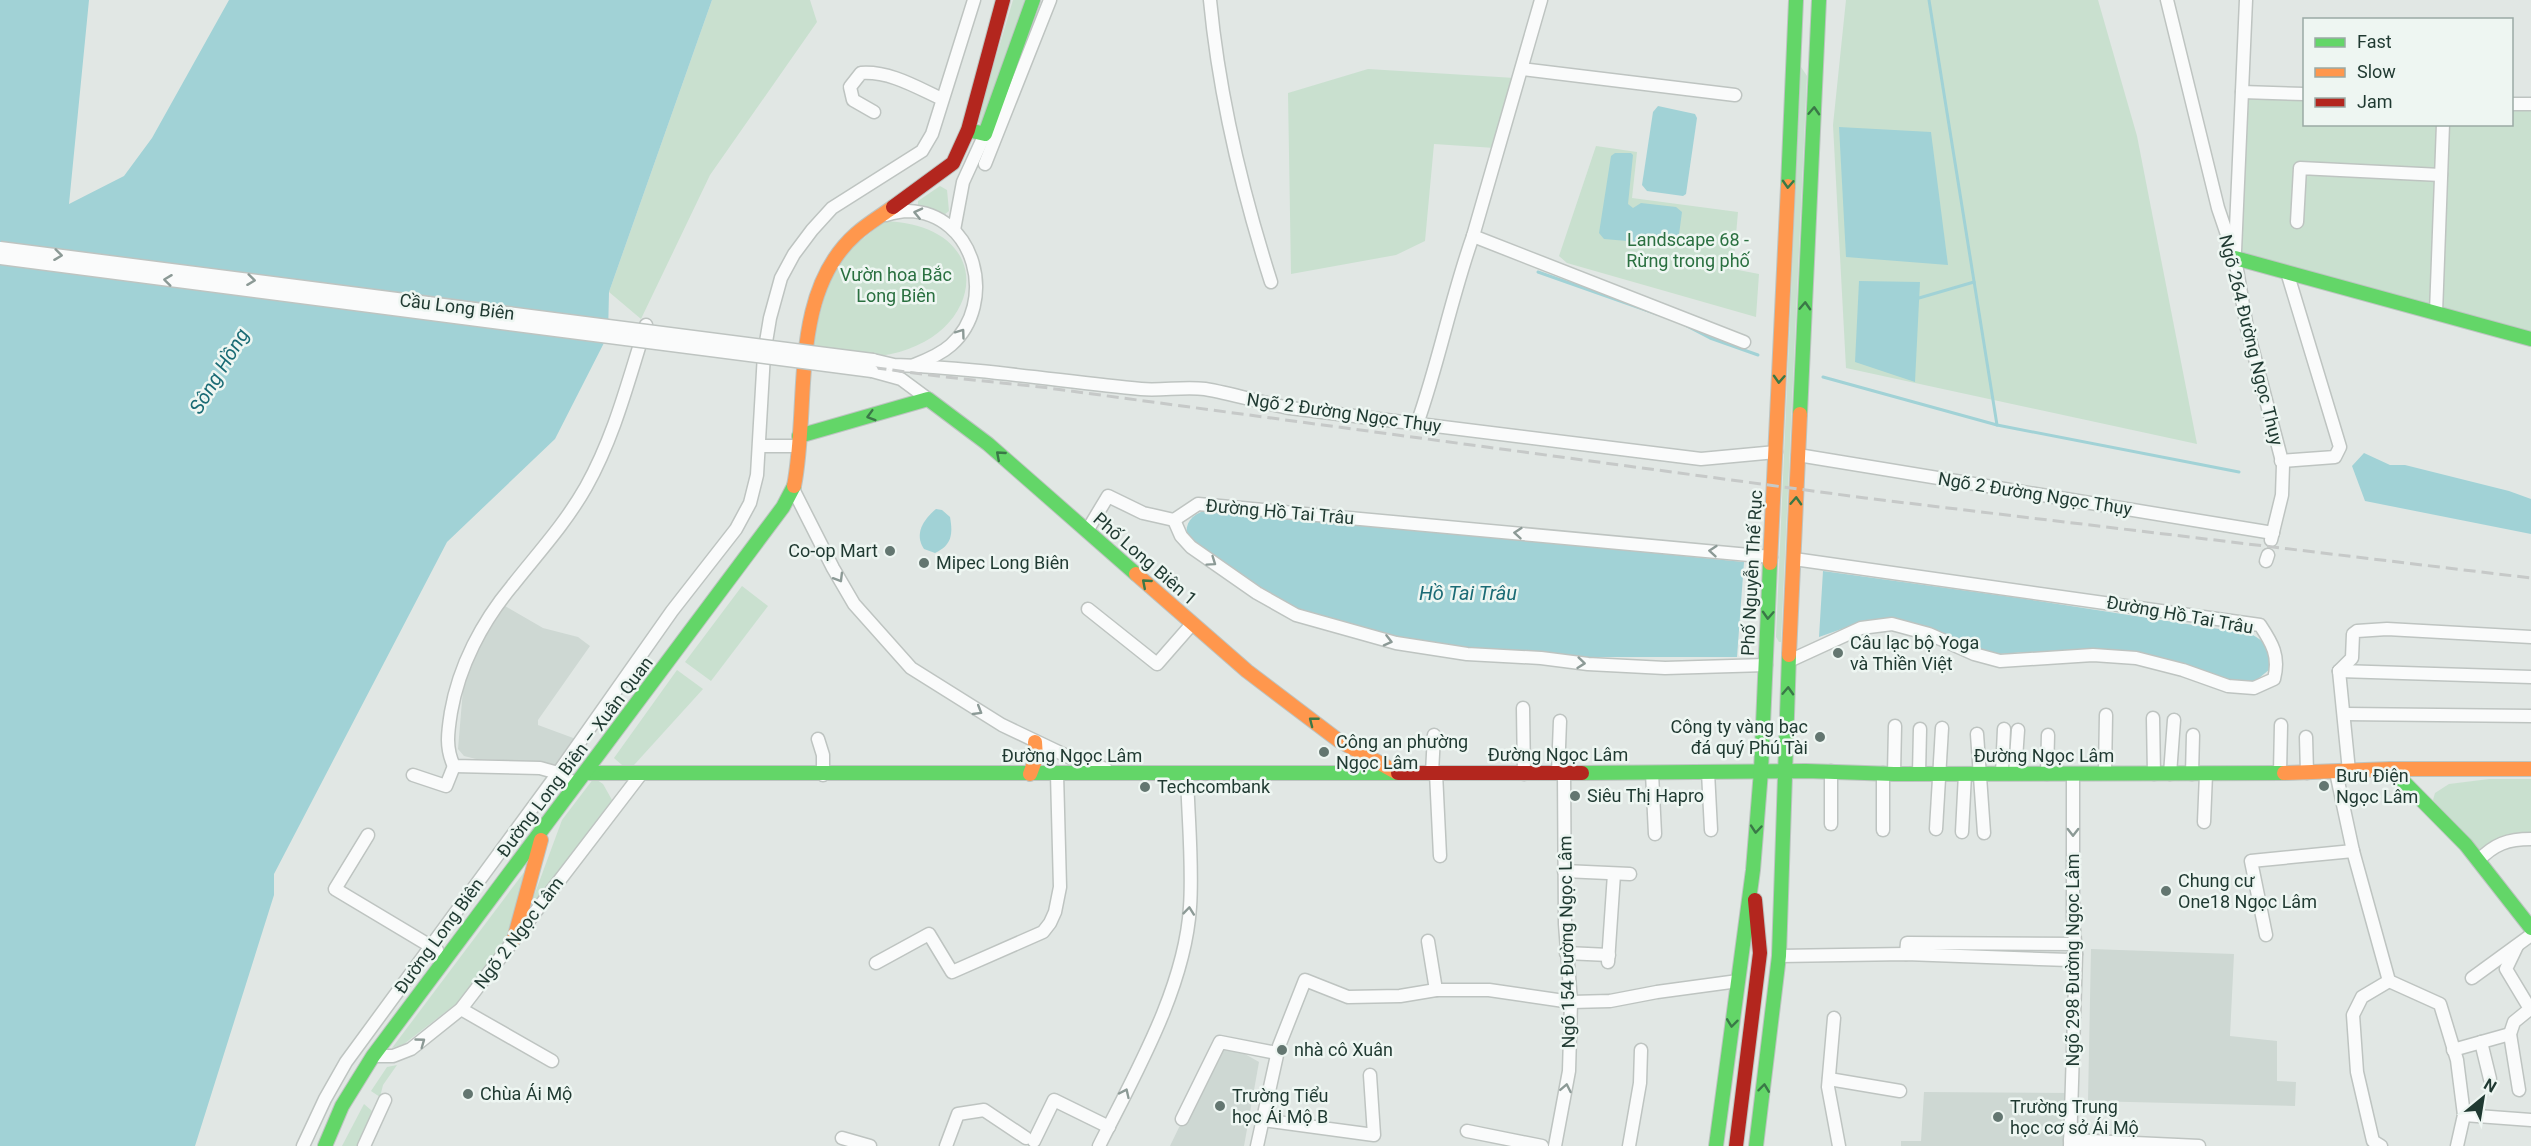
<svg xmlns="http://www.w3.org/2000/svg" width="2531" height="1146" viewBox="0 0 2531 1146" font-family="Roboto,sans-serif">
<style>
.built{fill:#ced8d3}
.green{fill:#c9e0cf}
.water{fill:#a1d2d6}
.lines{fill:none;stroke-linecap:round;stroke-linejoin:round}
.stream{stroke:#a1d2d6;stroke-width:3}
.street-casing{stroke:#bec4c1;stroke-width:15}
.fast-casing{stroke:#bdc4c1;stroke-width:16}
.slow-casing{stroke:#bdc4c1;stroke-width:16}
.jam-casing{stroke:#bdc4c1;stroke-width:16}
.street{stroke:#fafbfb;stroke-width:12}
.fast{stroke:#63d668;stroke-width:14}
.slow{stroke:#ff974d;stroke-width:14}
.jam{stroke:#b3261e;stroke-width:14}
.rail{stroke:#c6c9c8;stroke-width:3;stroke-dasharray:12 6;stroke-linecap:butt}
.street-bridge-casing{stroke:#bec4c1;stroke-width:15;stroke-linecap:butt}
.street-bridge{stroke:#fafbfb;stroke-width:12}
.oneway{stroke:#3a7847}
.oneway2{stroke:#8c9a96}
.poi-dot{fill:#637670;stroke:#eef6f2;stroke-width:2}
.labels{text-anchor:middle;stroke-width:5;stroke-linejoin:round;paint-order:stroke}
.park-label{font-size:18px;fill:#2a7040;stroke:#eef6f2}
.street-label{font-size:18px;fill:#1f3931;stroke:#eef6f2}
.poi-label{font-size:18px;fill:#1f3931;stroke:#eef6f2;text-anchor:start}
.water-label{font-size:20px;font-style:italic;fill:#1a6b75;stroke:#eef6f2}
</style>
<rect width="100%" height="100%" fill="#e1e7e4"/>
<g class="built">
<path d="M505,606l38,22 35,9 12,9 -52,74v5l38,14 -20,26 -26,-4 -54,-2 -12,-3 -6,-7 6,-72 20,-38z"/>
<path d="M2091,949l143,5 -4,82 47,5v40l19,1 -1,24 -207,-5z"/>
<path d="M1224,1042l35,20 -15,84h-74l29,-60z"/>
<path d="M1924,1092l149,1 -1,53h-171v-5h20z"/>
</g>
<g class="green">
<path d="M712,0h98l7,22 -107,153 -69,144 -32,-27z"/>
<path d="M1013,0h17l-49,125 -4,-4z"/>
<path d="M1846,0h252l39,136 60,308 -351,-76 -13,-243z"/>
<path d="M1801,67l6,9 -26,566h-2l-3,-5z"/>
<path d="M1368,69l147,9 -20,70 -61,-4 -9,97 -29,14 -105,19 -3,-181z"/>
<path d="M2242,92l62,2v30h208v-20h19v235l-296,-81z"/>
<path d="M1596,146l41,6 -5,46 106,14 -5,57 26,5 -3,43 -189,-54 -8,-7z"/>
<path d="M940,186l7,4 2,21 -5,4 -26,-10v-4z"/>
<path d="M885,221c118,5 100,121 -5,135 -19,2 -49,-6 -69,-9l23,-85z"/>
<path d="M742,586l26,20 -57,75 -26,-19z"/>
<path d="M677,670l26,19 -69,76h-12l-8,-7z"/>
<path d="M594,778l9,6 9,16 -84,112 34,-92z"/>
<path d="M2489,779h42v57l-47,20 -51,-56 2,-7 14,-9z"/>
<path d="M528,867l-25,80 -46,56 -53,41 -12,4z"/>
<path d="M397,1065l-14,20 -3,12 -9,-6 16,-24z"/>
<path d="M364,1104l8,7 -14,35h-16z"/>
</g>
<g class="water">
<path d="M0,0h89l-20,204 55,-28 28,-38 77,-138h483l-103,292 -1,43 -53,104 -108,103 -173,332v21l-79,251h-195z"/>
<path d="M1658,106l37,8 2,4 -11,76 -3,2 -36,-5 -5,-6 11,-73z"/>
<path d="M1839,127l92,5 17,133 -102,-8z"/>
<path d="M1615,153h16l2,2 -5,49 5,4 8,-5 35,4 6,5 -4,30 -4,3 -70,-6 -5,-6 12,-77z"/>
<path d="M1859,281l61,1 -5,100 -60,-20z"/>
<path d="M2364,453l26,12h15l104,26 22,8v35l-166,-33 -13,-35z"/>
<path d="M936,509l6,1 8,7c3,17 2,28 -15,36l-11,-4c-10,-15 -1,-29 12,-40z"/>
<path d="M1208,509l536,53 -7,95h-176l-148,-14 -112,-30 -42,-23 -72,-53c-3,-16 7,-23 21,-28z"/>
<path d="M1823,571l196,27 232,36c16,8 21,17 19,35l-17,14 -19,-1 -109,-29 -98,-1 -41,3 -85,-33 -17,-3 -17,1 -48,17z"/>
</g>
<g class="lines">
<g class="stream">
<path d="M1929,0l68,425"/>
<path d="M1538,272l119,42"/>
<path d="M1919,298l55,-16"/>
<path d="M1685,325l25,13 48,17"/>
<path d="M1823,377l174,48 242,47"/>
</g>
<g class="street-casing">
<g id="street">
<path d="M1210,0c9,95 32,191 61,282"/>
<path d="M2167,0l51,208 17,50 12,70 36,137 -1,30 -11,45"/>
<path d="M1522,69l213,26"/>
<path d="M2242,92l62,2"/>
<path d="M2512,104h19"/>
<path d="M874,112l-21,-12 -3,-13 11,-14c29,-2 55,14 81,26"/>
<path d="M985,164l65,-164"/>
<path d="M886,215c7,-2 15,-4 22,-4 68,2 90,92 43,134 -10,9 -24,15 -37,20"/>
<path d="M2297,222l3,-54 141,7"/>
<path d="M954,230l9,-48 22,-48"/>
<path d="M1473,236l271,106"/>
<path d="M2235,251l11,-251"/>
<path d="M2436,313l7,-189"/>
<path d="M873,360l21,5c83,3 165,16 247,24 21,2 43,-3 64,0 29,5 57,14 85,19l411,51 75,-7"/>
<path d="M872,371l29,8 27,20"/>
<path d="M1417,424c22,-62 34,-126 56,-188l68,-236"/>
<path d="M760,446h38"/>
<path d="M1798,455l475,78"/>
<path d="M2281,461l54,-4 5,-10 -53,-175"/>
<path d="M793,489l40,79 21,36 57,64 91,57 67,32 37,12"/>
<path d="M1174,520l7,16 10,11 66,46 39,22 100,28 71,11 74,4 47,6 77,4 101,-3"/>
<path d="M1174,520l24,-16 573,53"/>
<path d="M1087,531l21,-35 35,17 31,7"/>
<path d="M2266,561l2,-6"/>
<path d="M1088,609l69,55 35,-40"/>
<path d="M1789,661l72,-33 31,-4 37,10 45,20 26,7 93,-6 43,3 47,12 45,16 26,2 20,-9c6,-23 -2,-36 -14,-54l-466,-66"/>
<path d="M2339,671l13,-13 1,-24 4,-3 30,-2 144,8"/>
<path d="M2339,671l192,6"/>
<path d="M2339,671l10,100"/>
<path d="M1523,708l1,66"/>
<path d="M2345,714l186,2"/>
<path d="M2153,718l1,56"/>
<path d="M1977,734l7,99"/>
<path d="M2306,737l1,36"/>
<path d="M818,739l5,16v20"/>
<path d="M1708,772l3,58"/>
<path d="M2336,772l17,79 36,130 -27,16 -9,18 4,57 16,69 8,5"/>
<path d="M1432,773l2,-38"/>
<path d="M1436,773l4,83"/>
<path d="M1558,773l2,-52"/>
<path d="M1652,773l3,61"/>
<path d="M2002,773l2,-44"/>
<path d="M2015,773l3,-43"/>
<path d="M2105,773l1,-58"/>
<path d="M2280,773l1,-48"/>
<path d="M1894,774l1,-48"/>
<path d="M1919,774l1,-45"/>
<path d="M2047,774l1,-39"/>
<path d="M2170,774l4,-54"/>
<path d="M2192,774l1,-39"/>
<path d="M413,775l33,11 8,-20"/>
<path d="M576,784l-18,-11 -18,-5 -86,-2c-9,-18 -6,-35 -3,-54 8,-46 31,-90 61,-126 26,-33 53,-62 74,-99 29,-52 42,-106 60,-162"/>
<path d="M2204,822l2,-48"/>
<path d="M1831,824v-53"/>
<path d="M1936,829l6,-101"/>
<path d="M1883,830v-57"/>
<path d="M1962,832l3,-58"/>
<path d="M368,835l-33,54 102,61"/>
<path d="M2478,861c16,-17 30,-22 53,-22"/>
<path d="M1564,871l66,3"/>
<path d="M2266,935l-15,-74 102,-10"/>
<path d="M1428,941l8,49"/>
<path d="M2517,946l-11,23 24,40 -16,13 -4,12 9,56"/>
<path d="M1566,953l43,2"/>
<path d="M1906,954l1,-11 168,1"/>
<path d="M1779,956l127,-2 163,6 7,-6"/>
<path d="M1608,962l6,-88"/>
<path d="M876,963l53,-29 23,38 91,-40 7,-9 5,-11 5,-25 -3,-113"/>
<path d="M2472,978l59,-43"/>
<path d="M2389,981l51,23 17,56 7,55 -7,31"/>
<path d="M461,1009l91,52"/>
<path d="M1834,1018l-6,69 11,59"/>
<path d="M2481,1042l9,37"/>
<path d="M2453,1050l57,-16"/>
<path d="M373,1056h20l18,-7 50,-40 180,-235"/>
<path d="M1829,1079l71,12"/>
<path d="M2464,1115l67,5"/>
<path d="M1182,1119l38,-77 57,11"/>
<path d="M1263,1120l111,15 -4,-60"/>
<path d="M1467,1131l75,15"/>
<path d="M842,1138l28,8"/>
<path d="M2070,1140l129,6"/>
<path d="M1034,1141l20,-41 55,27"/>
<path d="M303,1146l22,-47 21,-37 212,-289 114,-162 64,-82 14,-26 7,-28 7,-121 6,-36 11,-40 13,-24 18,-24 20,-22 90,-57 10,-17 42,-134"/>
<path d="M364,1146l21,-46"/>
<path d="M946,1146l12,-32 26,-4 42,28"/>
<path d="M1099,1146c36,-72 86,-158 91,-239 3,-42 -2,-91 -3,-133"/>
<path d="M1257,1146l22,-100 26,-66 43,17 52,-1 36,-6h53l82,12 39,-1 47,-9 81,-11"/>
<path d="M1555,1146l14,-75 2,-69 -6,-78 -1,-151"/>
<path d="M1629,1146l11,-63 1,-33"/>
<path d="M2070,1146l6,-192 -3,-37v-143"/>
</g>
</g>
<g class="fast-casing">
<g id="fast">
<path d="M968,130l17,4 48,-134"/>
<path d="M1788,186l8,-186"/>
<path d="M2235,258l296,81"/>
<path d="M1800,414l19,-414"/>
<path d="M799,436l129,-37 60,45 148,130"/>
<path d="M2391,769l75,76 65,83"/>
<path d="M585,773h813"/>
<path d="M1582,773l224,-2 88,3 390,-1"/>
<path d="M325,1146l17,-40 31,-50 410,-549 11,-21"/>
<path d="M1716,1146l37,-276 8,-99 9,-208"/>
<path d="M1756,1146l23,-190 10,-301"/>
</g>
</g>
<g class="slow-casing">
<g id="slow">
<path d="M794,486c16,-80 -6,-192 62,-252 11,-10 25,-18 37,-27"/>
<path d="M1770,563l18,-377"/>
<path d="M1136,574l111,97 91,69 58,32"/>
<path d="M1789,655l11,-241"/>
<path d="M2284,773l107,-4h140"/>
<path d="M1030,774l6,-16 -1,-16"/>
<path d="M514,939l27,-99"/>
</g>
</g>
<g class="jam-casing">
<g id="jam">
<path d="M893,207l60,-44 15,-33 35,-130"/>
<path d="M1398,773h184"/>
<path d="M1736,1146l24,-193 -5,-53"/>
</g>
</g>
<use href="#street" class="street"/>
<use href="#fast" class="fast"/>
<use href="#slow" class="slow"/>
<use href="#jam" class="jam"/>
<path class="rail" d="M0,253l945,124 96,10 824,111 666,80"/>
<g class="street-bridge-casing">
<g id="street-bridge">
<path d="M0,248l873,112"/>
<path d="M0,258l872,113"/>
</g>
</g>
<use href="#street-bridge" class="street-bridge"/>
</g>
<defs><path id="oneway-chevron" d="M-2-3.5L2.5 0L-2 3.5" fill="none" stroke-width="1.6" stroke-linecap="round" stroke-linejoin="round" transform="scale(1.5)"/></defs>
<g class="oneway">
<use href="#oneway-chevron" transform="translate(1814 111) rotate(-87)"/>
<use href="#oneway-chevron" transform="translate(1788 184) rotate(93)"/>
<use href="#oneway-chevron" transform="translate(1805 306) rotate(-87)"/>
<use href="#oneway-chevron" transform="translate(1779 379) rotate(93)"/>
<use href="#oneway-chevron" transform="translate(871 416) rotate(164)"/>
<use href="#oneway-chevron" transform="translate(1000 455) rotate(-139)"/>
<use href="#oneway-chevron" transform="translate(1796 501) rotate(-87)"/>
<use href="#oneway-chevron" transform="translate(1146 583) rotate(-139)"/>
<use href="#oneway-chevron" transform="translate(1768 615) rotate(93)"/>
<use href="#oneway-chevron" transform="translate(1788 691) rotate(-87)"/>
<use href="#oneway-chevron" transform="translate(1313 721) rotate(-142)"/>
<use href="#oneway-chevron" transform="translate(1756 829) rotate(95)"/>
<use href="#oneway-chevron" transform="translate(1732 1023) rotate(97)"/>
<use href="#oneway-chevron" transform="translate(1764 1088) rotate(-83)"/>
</g>
<g class="oneway2">
<use href="#oneway-chevron" transform="translate(918 213) rotate(-167)"/>
<use href="#oneway-chevron" transform="translate(58 255) rotate(7)"/>
<use href="#oneway-chevron" transform="translate(168 280) rotate(-173)"/>
<use href="#oneway-chevron" transform="translate(251 280) rotate(7)"/>
<use href="#oneway-chevron" transform="translate(961 333) rotate(-54)"/>
<use href="#oneway-chevron" transform="translate(1518 533) rotate(-175)"/>
<use href="#oneway-chevron" transform="translate(1713 551) rotate(-175)"/>
<use href="#oneway-chevron" transform="translate(1212 562) rotate(35)"/>
<use href="#oneway-chevron" transform="translate(839 578) rotate(59)"/>
<use href="#oneway-chevron" transform="translate(1388 641) rotate(14)"/>
<use href="#oneway-chevron" transform="translate(1581 663) rotate(6)"/>
<use href="#oneway-chevron" transform="translate(978 711) rotate(31)"/>
<use href="#oneway-chevron" transform="translate(2073 832) rotate(90)"/>
<use href="#oneway-chevron" transform="translate(1189 911) rotate(-84)"/>
<use href="#oneway-chevron" transform="translate(421 1042) rotate(-36)"/>
<use href="#oneway-chevron" transform="translate(1566 1088) rotate(-79)"/>
<use href="#oneway-chevron" transform="translate(1125 1093) rotate(-65)"/>
</g>
<g class="poi-dot">
<circle cx="890" cy="551" r="6"/>
<circle cx="924" cy="563" r="6"/>
<circle cx="1838" cy="653" r="6"/>
<circle cx="1820" cy="737" r="6"/>
<circle cx="1324" cy="752" r="6"/>
<circle cx="2324" cy="786" r="6"/>
<circle cx="1145" cy="787" r="6"/>
<circle cx="1575" cy="796" r="6"/>
<circle cx="2166" cy="891" r="6"/>
<circle cx="1282" cy="1050" r="6"/>
<circle cx="468" cy="1094" r="6"/>
<circle cx="1220" cy="1106" r="6"/>
<circle cx="1998" cy="1117" r="6"/>
</g>
<g class="labels">
<g class="park-label">
<text x="1688" y="246">Landscape 68 -<tspan x="1688" dy="21">Rừng trong phố</tspan></text>
<text x="896" y="281">Vườn hoa Bắc<tspan x="896" dy="21">Long Biên</tspan></text>
</g>
<g class="street-label">
<text transform="translate(457 307) rotate(7)" y="6">Cầu Long Biên</text>
<text transform="translate(2251 340) rotate(76)" y="6">Ngõ 264 Đường Ngọc Thụy</text>
<text transform="translate(1344 413) rotate(8)" y="6">Ngõ 2 Đường Ngọc Thụy</text>
<text transform="translate(2035 494) rotate(9)" y="6">Ngõ 2 Đường Ngọc Thụy</text>
<text transform="translate(1280 512) rotate(5)" y="6">Đường Hồ Tai Trâu</text>
<text transform="translate(1145 559) rotate(41)" y="6">Phố Long Biên 1</text>
<text transform="translate(1752 573) rotate(-87)" y="6">Phố Nguyễn Thế Rục</text>
<text transform="translate(2180 615) rotate(10)" y="6">Đường Hồ Tai Trâu</text>
<text x="1558" y="761">Đường Ngọc Lâm</text>
<text x="1072" y="762">Đường Ngọc Lâm</text>
<text x="2044" y="762">Đường Ngọc Lâm</text>
<text transform="translate(575 757) rotate(-53)" y="6">Đường Long Biên – Xuân Quan</text>
<text transform="translate(519 933) rotate(-53)" y="6">Ngõ 2 Ngọc Lâm</text>
<text transform="translate(439 936) rotate(-54)" y="6">Đường Long Biên</text>
<text transform="translate(1567 942) rotate(-91)" y="6">Ngõ 154 Đường Ngọc Lâm</text>
<text transform="translate(2073 960) rotate(-90)" y="6">Ngõ 298 Đường Ngọc Lâm</text>
</g>
<g class="poi-label">
<text x="878" y="557" text-anchor="end">Co-op Mart</text>
<text x="936" y="569">Mipec Long Biên</text>
<text x="1850" y="649">Câu lạc bộ Yoga<tspan x="1850" dy="21">và Thiền Việt</tspan></text>
<text x="1808" y="733" text-anchor="end">Công ty vàng bạc<tspan x="1808" dy="21">đá quý Phú Tài</tspan></text>
<text x="1336" y="748">Công an phường<tspan x="1336" dy="21">Ngọc Lâm</tspan></text>
<text x="2336" y="782">Bưu Điện<tspan x="2336" dy="21">Ngọc Lâm</tspan></text>
<text x="1157" y="793">Techcombank</text>
<text x="1587" y="802">Siêu Thị Hapro</text>
<text x="2178" y="887">Chung cư<tspan x="2178" dy="21">One18 Ngọc Lâm</tspan></text>
<text x="1294" y="1056">nhà cô Xuân</text>
<text x="480" y="1100">Chùa Ái Mộ</text>
<text x="1232" y="1102">Trường Tiểu<tspan x="1232" dy="21">học Ái Mộ B</tspan></text>
<text x="2010" y="1113">Trường Trung<tspan x="2010" dy="21">học cơ sở Ái Mộ</tspan></text>
</g>
<g class="water-label">
<text transform="translate(219 371) rotate(-59)" y="7">Sông Hồng</text>
<text x="1468" y="600">Hồ Tai Trâu</text>
</g>
</g>
<rect x="2303" y="18" width="210" height="108" fill="#eef6f2" stroke="#9baaa5" stroke-width="1.5"/>
<rect x="2315" y="38" width="30" height="9" fill="#63d668" stroke="#9baaa5" stroke-width="1.5"/>
<text x="2357" y="48" font-size="18" fill="#1f3931">Fast</text>
<rect x="2315" y="68" width="30" height="9" fill="#ff974d" stroke="#9baaa5" stroke-width="1.5"/>
<text x="2357" y="78" font-size="18" fill="#1f3931">Slow</text>
<rect x="2315" y="98" width="30" height="9" fill="#b3261e" stroke="#9baaa5" stroke-width="1.5"/>
<text x="2357" y="108" font-size="18" fill="#1f3931">Jam</text>
<g transform="translate(2483 1098) rotate(30)" stroke="#eef6f2" stroke-width="4.5" paint-order="stroke">
<path d="M0-4.5L10 22L0 15L-10 22Z" fill="#1f3931"/>
<text y="-9" font-size="16" font-weight="bold" text-anchor="middle" fill="#1f3931">N</text>
</g>
</svg>
